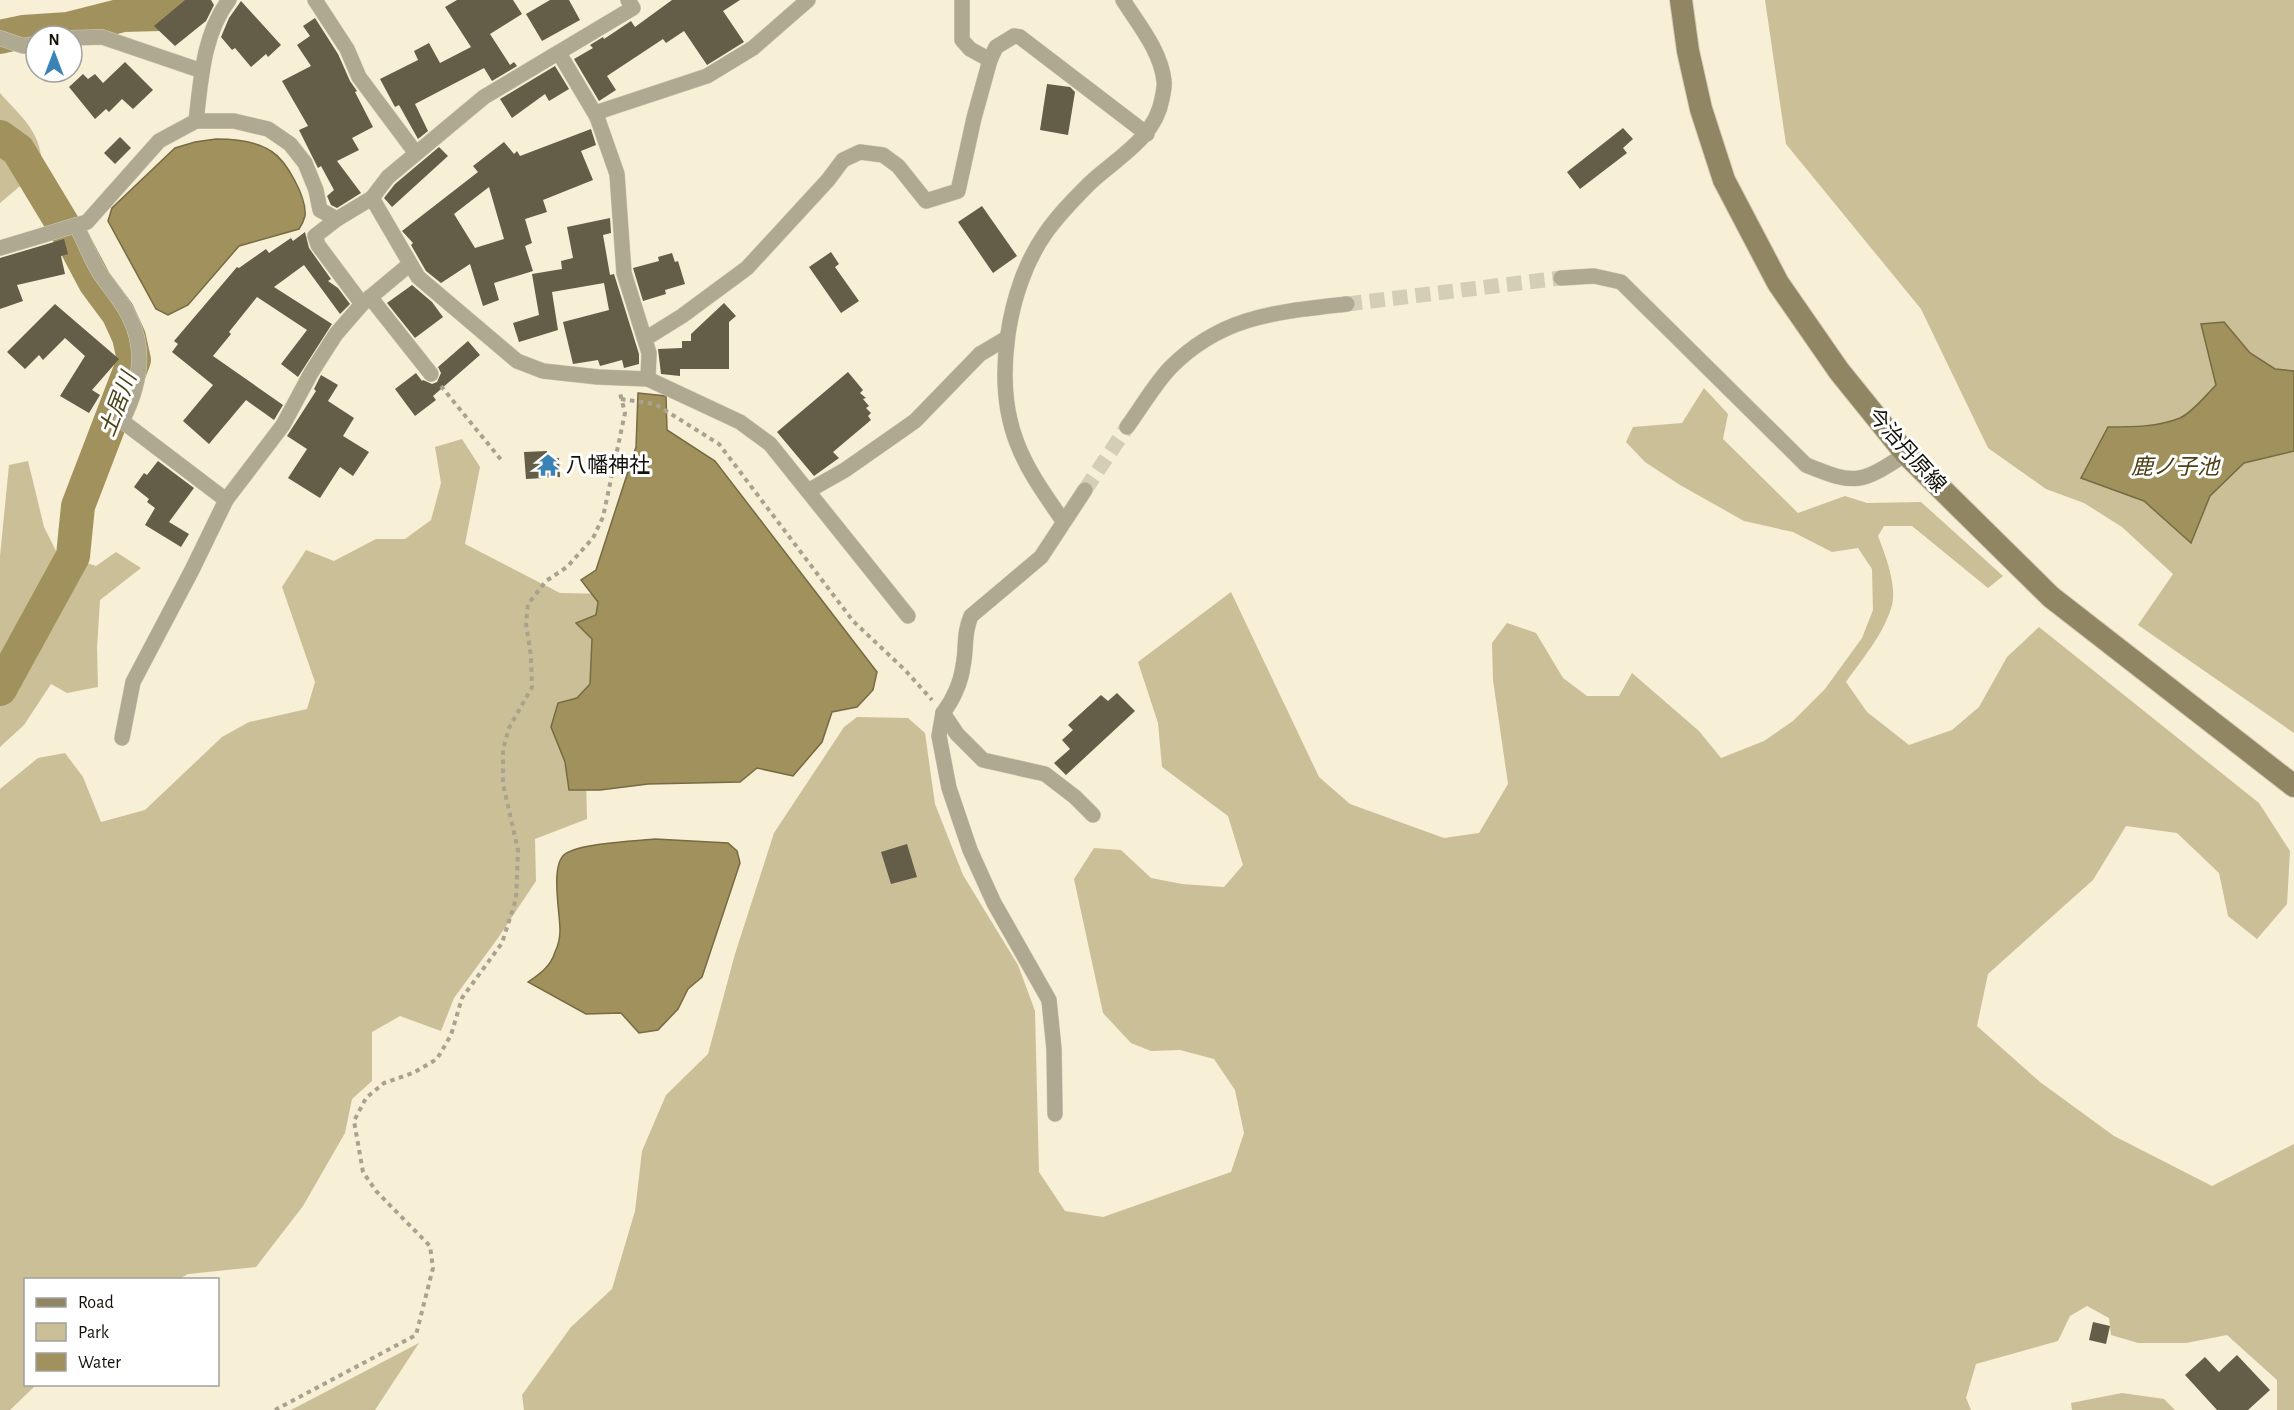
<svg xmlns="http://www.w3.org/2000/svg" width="2294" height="1410" viewBox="0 0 2294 1410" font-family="'Alegreya Sans','Noto Sans JP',sans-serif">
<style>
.green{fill:#cbbf97}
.water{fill:#a1915c;stroke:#766b43;stroke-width:1.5}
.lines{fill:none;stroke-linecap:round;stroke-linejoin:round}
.river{stroke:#a1915c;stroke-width:34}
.building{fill:#645d47;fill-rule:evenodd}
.street-tunnel{stroke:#d5ceb7;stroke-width:15;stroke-dasharray:15 8;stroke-linecap:butt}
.street-casing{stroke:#d3cbb5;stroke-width:16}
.secondary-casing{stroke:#d3cbb5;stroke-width:24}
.path{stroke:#a8a28f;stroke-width:4;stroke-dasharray:4.5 4.5;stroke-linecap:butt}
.street{stroke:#b0a992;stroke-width:15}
.secondary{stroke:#918664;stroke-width:22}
.labels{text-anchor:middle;stroke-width:6;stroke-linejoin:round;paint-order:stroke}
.street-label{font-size:21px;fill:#131108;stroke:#fff}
.poi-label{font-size:21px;fill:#131108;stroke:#fff;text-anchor:start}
.water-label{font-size:22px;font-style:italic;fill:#4c4015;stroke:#fff}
</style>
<rect width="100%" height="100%" fill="#f7efd6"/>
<g class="green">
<path d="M1765,0h529v391l-58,52 58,-8v298l-156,-108 35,-51 -51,-47 -38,-24 -38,-14 -58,-41 -67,-139 -135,-165z"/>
<path d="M0,93c24,27 43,40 42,79l-17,10 -25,21z"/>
<path d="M1704,388l24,26 -5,25 75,74 47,-17 22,7 54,-1 82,74 -15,12 -76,-62h-28l-6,10c7,18 19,49 14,69 -8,29 -29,53 -46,77l21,30 42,33 43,-15 27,-23 28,-50 32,-30 220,176 31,48 -3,53 -30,35 -29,-23 -9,-43 -42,-40 -51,-7 -33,54 -105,94 -11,52 63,56 74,54 98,50 82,-42v266h-17v-30l-50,-45 -41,8h-48l-27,-8 -2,-17 -22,-12 -17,10 -12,25 -82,23 -10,34 5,12h-1447l-2,-15 49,-68 41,-38 23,-78 7,-60 24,-56 42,-41 27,-100 39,-121 70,-106 13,-10 51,1 17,15 10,71 28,71 55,90 17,46 4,161 26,39 38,6 128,-45 13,-39 -9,-43 -21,-31 -34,-9 -29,1 -20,-8 -28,-30 -29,-134 20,-31 27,2 30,28 31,6 42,3 19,-22 -15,-49 -66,-49 -4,-44 -20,-61 93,-70 88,185 31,27 94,34 35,-5 29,-49 -15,-104 -1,-37 15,-20 29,10 27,45 24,18h32l13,-23 67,58 22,27 43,-17 29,-20 32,-32 37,-51 11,-28 -1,-41 -14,-21 -26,4 -39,-20 -49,-11 -64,-36 -35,-23 -19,-20 7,-15 49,-4z"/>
<path d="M462,439l18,28 -15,77 95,49 50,1 -24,182 1,43 -52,20 1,42 -38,57 -44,60 -13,33 -41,-15 -28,16v49l-20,18 -7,34 -42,73 -47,61 -68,7 -9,5 -153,1v104l10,1 -26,25h-10v-621l38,-31 27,-5 18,24 18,45 44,-12 77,-73 27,-15 58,-13 8,-27 -33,-95 24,-37 28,11 42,-22h29l26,-19 10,-37 -6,-36z"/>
<path d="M28,461l16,66 13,26 39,13 20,-14 25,16 -41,32 -3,48 1,39 -31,6 -16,-9 -27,41 -24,22v-191l9,-91z"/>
<path d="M419,1343l-44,67h-84z"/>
<path d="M2122,1393l42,6 11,11h-103l-1,-7z"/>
</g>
<g class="water">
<path d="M216,139c18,0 40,2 55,12 16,10 36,47 34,65 -1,4 -4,10 -6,13l-60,17 -51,59 -20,10 -12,-6 -48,-88 4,-13 63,-60 20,-6z"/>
<path d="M2224,322l26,31 25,16 19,2v80l-50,12 -34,33 -19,47 -47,-42 -63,-23 27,-51c24,0 50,0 72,-9 13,-6 26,-23 36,-33l-15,-61z"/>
<path d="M638,393l28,3 1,34 48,31 162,211 -4,18 -16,17 -25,5 -10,30 -29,34 -36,-8 -17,14 -92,2 -48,6h-31l-4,-28 -14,-35 7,-24 19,-5 13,-14 2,-45 -16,-16 20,-8 2,-13 -17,-22 15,-10 40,-123z"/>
<path d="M655,839l73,4 9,8 3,12 -38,114 -14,12 -10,20 -20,21 -19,3 -18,-20 -35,1 -58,-32c12,-8 23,-16 27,-30 3,-6 5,-15 5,-22 0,-18 -10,-65 5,-76 15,-11 70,-13 90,-15z"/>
</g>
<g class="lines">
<g class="river">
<path d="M0,37l23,-5 45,-3 55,-14 37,-1 10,-14"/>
<path d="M0,137l18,13 59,98 18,34 23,31 11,24 5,23 -56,146 -5,50 -73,133"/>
</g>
</g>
<g class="building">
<path d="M185,0h26l3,5 -8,16 -31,25 -21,-20z"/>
<path d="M457,0h56l9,14 -32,20 20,31 4,-3 3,4 -25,15 -8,-13 -69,36 13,27 -10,8 -19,-34 -4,2 -15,-28 38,-19 -4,-9 15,-8 11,20 31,-16 -26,-40z"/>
<path d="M550,0h19l11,20 -38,21 -16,-27z"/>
<path d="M672,0h68l-17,11 21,31 -37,23 -23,-34 -18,12 -3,-4 -56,37 9,14 -17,11 -25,-42 19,-11 -3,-3 13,-8 1,2 27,-18 4,6z"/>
<path d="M241,1l40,44 -13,12 -2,-3 -15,13 -16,-19 -3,2 -11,-13 8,-19z"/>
<path d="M315,18l23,36 12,27 7,10 -2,1 18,35 -21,11 7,12 -22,11 24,32 -24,15 -6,-3 -4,-9 7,-6 -13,-24 -3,2 -19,-38 9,-4 -26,-45 29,-15 -14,-21 13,-9 -7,-10z"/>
<path d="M125,62l28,28 -20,19 -11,-10 -13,13 -3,-3 -11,10 -26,-32 14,-13 5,5 7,-5 8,9z"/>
<path d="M555,66l14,23 -20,12 -4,-7 -33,24 -12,-19z"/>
<path d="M1047,84l23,3 5,5 -7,43 -28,-5z"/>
<path d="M1623,128l10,11 -10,9 4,5 -47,36 -13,-17z"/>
<path d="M591,129l5,16 -15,6 12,29 -50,20 4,12 -22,7 7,24 -7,3 8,25 -39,12 5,17 -16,6 -13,-42 -29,19 -15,-12 -15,-26 2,-2 -11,-12 76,-59 -5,-6 31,-24 10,12 3,-3 3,5zM489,187l15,52 -29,9 -21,-34z"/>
<path d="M120,137l11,11 -16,16 -11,-11z"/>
<path d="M439,147l9,9 -56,51 -8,-9 11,-14z"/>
<path d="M982,206l35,50 -24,17 -35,-51z"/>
<path d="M610,218l1,15 -8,2 7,40 4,-1 25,80v10l-15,4 -2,-8 -22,6 -2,-6 -25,4 -10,-42 46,-12 -5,-27 -52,9 6,38 -39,12 -6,-19 26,-8 -7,-41 30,-5 -1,-8 12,-3 -6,-31z"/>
<path d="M305,232l4,16 22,31 -3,2 10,7 12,16 -10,10 -36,-49 -30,22 58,37 -34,53 -17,-13 26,-34 -50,-33 -28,35 2,2 -18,22 70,49 -9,15 -28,-20 -37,44 -26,-23 30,-36 -41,-33 6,-8 -4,-3 63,-74 2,1 27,-19 3,4 22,-15 2,3z"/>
<path d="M64,239l4,15 -7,2 4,18 -48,11 6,16 -23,8v-51z"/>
<path d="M831,252l8,12 -4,3 24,34 -18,12 -32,-46z"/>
<path d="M672,253l3,9 3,-1 7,23 -20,6 1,4 -23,7 -10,-33 26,-7 -1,-4z"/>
<path d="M412,285l20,17 11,15 -28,21 -28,-35z"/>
<path d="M724,303l12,13 -7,6v47h-49v7l-19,-2 -3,-25 24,-1v-7h9v-7z"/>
<path d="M55,304l64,55 -27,31 8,5 -11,18 -29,-17 25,-40 -20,-18 -22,22 -4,-5 -14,14 -18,-17z"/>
<path d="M468,341l12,14 -47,41 3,4 -21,16 -20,-27 21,-16 6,8 1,-1 9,4 5,-2 4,-9 -3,-6z"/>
<path d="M848,372l15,18 -3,3 6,5 -3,1 6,7 -3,2 5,5 -3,3 3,4 -38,32 6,6 -25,18 -37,-44z"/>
<path d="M321,375l17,10 -10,16 26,17 -11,18 26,16 -16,24 -13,-9 -20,31 -32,-20 19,-29 -20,-13 29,-45 -2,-2z"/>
<path d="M547,451v8l12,-1 1,19 -34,2 -2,-27z"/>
<path d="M158,461l36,27 -25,34 20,12 -8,13 -36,-22 10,-17 -8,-6 2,-3 -15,-12 10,-14 3,2z"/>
<path d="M1117,693l18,18 -69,64 -12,-12 16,-14 -8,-9 11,-10 -5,-5 33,-30 7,6z"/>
<path d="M907,844l10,33 -26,7 -10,-32z"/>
<path d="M2093,1322l17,4 -4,18 -17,-4z"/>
<path d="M2237,1355l33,35 -22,20h-31l-32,-35 20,-18 14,15z"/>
</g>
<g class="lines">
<g class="street-tunnel">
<path d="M1347,304l214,-26"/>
<path d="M1085,490l42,-63"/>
</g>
<g class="street-casing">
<g id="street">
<path d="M315,0l32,49 12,28 56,75"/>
<path d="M962,0v40l8,9 20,11"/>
<path d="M0,38l23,8 13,-2"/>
<path d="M72,38l30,-1 100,34"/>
<path d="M559,53l38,64"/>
<path d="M196,121c5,-41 7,-87 33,-121"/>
<path d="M372,198l46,79 99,84 26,10 55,6 50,2 92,43 30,22 138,172"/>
<path d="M337,219l-22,17 3,9 44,59"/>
<path d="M76,225c8,15 14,32 23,47 10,15 24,30 31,46 17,35 9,70 -8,103l104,79 57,-75 28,-52 25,-39 26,-30 48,-40"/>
<path d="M0,248l87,-26 72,-81 37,-20h38l34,8 22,15 15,19 11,27 4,20 17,9 35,-21 16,-21 96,-80 149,-89 -5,-8"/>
<path d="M1561,278l33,-2 27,6 185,183c51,21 55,18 100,-11"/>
<path d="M370,297l61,77"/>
<path d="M645,339l37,-23 65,-48 81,-88 15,-20 17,-8 23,3 15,11 28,35 32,-10 16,-73 16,-58 6,-13 18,-11 6,1 127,97"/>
<path d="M648,379l1,-26 -25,-80 -7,-99 -20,-57 4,-6 106,-35 46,-28 55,-48"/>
<path d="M1127,427c14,-19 27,-42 43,-59 52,-53 108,-56 177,-64"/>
<path d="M1085,490l-44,67 -70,59c-8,18 -4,32 -8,50 -2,16 -10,34 -20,47l14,21 26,26 62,14 30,23 18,18"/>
<path d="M808,491l37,-21 70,-49 65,-67 27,-16"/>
<path d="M1063,521c-17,-25 -35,-49 -46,-78 -24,-61 -10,-155 28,-209 13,-19 29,-35 45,-51 28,-26 65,-45 72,-84 1,-6 3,-13 2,-18 -3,-30 -26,-57 -41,-81"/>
<path d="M943,713l-4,23 10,52 21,62 24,53 55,97 5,49 1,65"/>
<path d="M122,738l11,-56 59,-112 34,-70"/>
</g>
</g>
<g class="secondary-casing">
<path id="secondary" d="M1681,0l7,51 13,58 23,71 54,103 61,88 67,83 145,143 243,189"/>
</g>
<g class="path">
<path d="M441,386l61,75"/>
<path d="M621,399l34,5 64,40 134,177 52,49 27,30"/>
<path d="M275,1410l141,-75 17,-67 -3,-22 -54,-55 -13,-19 -9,-51 12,-23 18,-15 29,-10 24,-14 14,-24 11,-37 40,-55 14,-44 2,-49 -15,-66v-35l6,-21 23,-41 -1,-31 -5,-32 2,-20 18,-23 21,-14 26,-29 10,-21 22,-104 -5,-20"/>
</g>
<use href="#street" class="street"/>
<use href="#secondary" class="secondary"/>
</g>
<defs>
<g id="temple-bare" transform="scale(1.8)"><path d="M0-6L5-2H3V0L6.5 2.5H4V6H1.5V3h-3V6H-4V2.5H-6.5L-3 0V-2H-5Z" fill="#3b83b7" stroke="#fff" stroke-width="2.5" paint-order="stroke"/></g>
</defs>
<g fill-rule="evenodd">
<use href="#temple-bare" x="548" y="465"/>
</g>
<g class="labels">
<g class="street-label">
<text transform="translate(1907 450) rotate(48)" y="7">今治丹原線</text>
</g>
<g class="poi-label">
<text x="566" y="472">八幡神社</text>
</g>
<g class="water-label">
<text transform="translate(117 404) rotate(-69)" y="8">土居川</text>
<text x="2175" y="474">鹿ノ子池</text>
</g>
</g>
<rect x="24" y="1278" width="195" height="108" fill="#ffffff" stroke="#a1a09c" stroke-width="1.5"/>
<rect x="36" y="1298" width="30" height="9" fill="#918664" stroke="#a1a09c" stroke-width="1.5"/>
<text x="78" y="1308" font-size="18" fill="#131108">Road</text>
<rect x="36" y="1323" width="30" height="18" fill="#cbbf97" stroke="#a1a09c" stroke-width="1.5"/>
<text x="78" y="1338" font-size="18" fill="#131108">Park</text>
<rect x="36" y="1353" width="30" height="18" fill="#a1915c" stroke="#a1a09c" stroke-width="1.5"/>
<text x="78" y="1368" font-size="18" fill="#131108">Water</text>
<g transform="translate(54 54)"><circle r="28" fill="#ffffff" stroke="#a1a09c" stroke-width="1.5"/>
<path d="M0-4.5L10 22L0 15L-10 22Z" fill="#3b83b7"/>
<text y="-9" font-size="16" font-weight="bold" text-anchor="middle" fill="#131108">N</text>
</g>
</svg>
